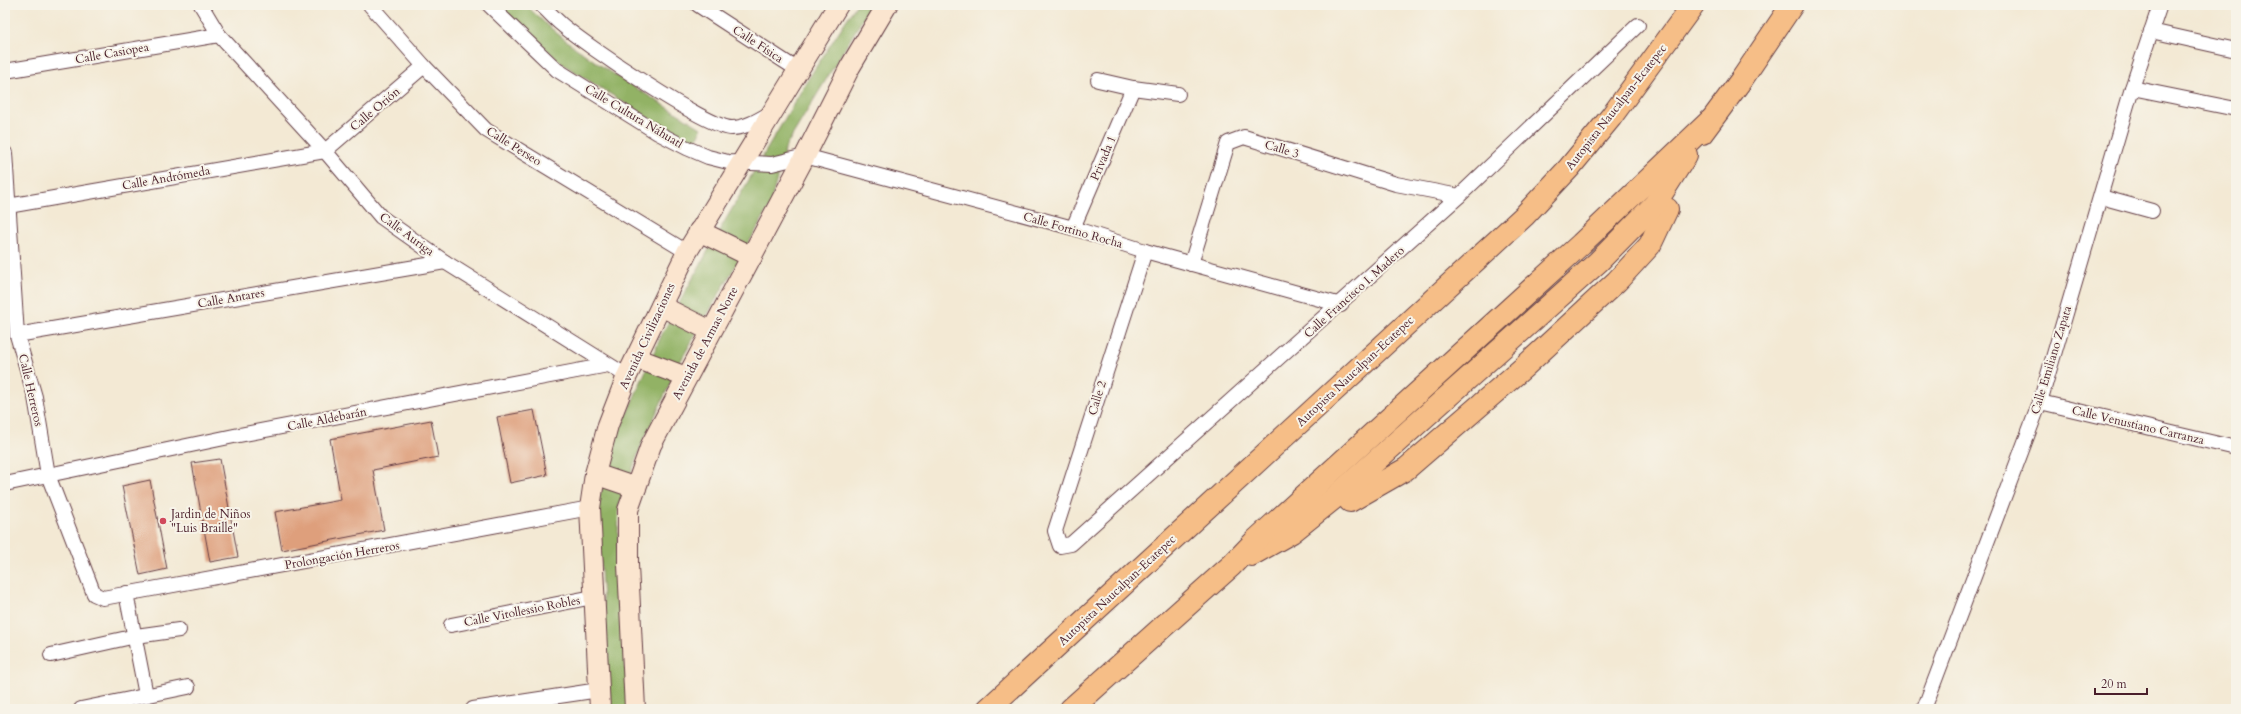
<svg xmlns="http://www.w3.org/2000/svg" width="2241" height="714" viewBox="0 0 2241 714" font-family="Cardo,serif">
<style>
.forest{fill:#92b265;stroke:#6e6848}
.building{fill:#de9f7c}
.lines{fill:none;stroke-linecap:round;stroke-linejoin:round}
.minor-casing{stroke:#633d44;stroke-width:16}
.secondary-casing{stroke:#633d44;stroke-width:22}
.motorway-casing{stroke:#633d44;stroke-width:24}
.minor{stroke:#fff;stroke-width:14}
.secondary{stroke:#fbe5cf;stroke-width:20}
.motorway{stroke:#f6be87;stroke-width:22}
.poi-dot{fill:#d1495b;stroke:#f7f3e8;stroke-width:1.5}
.labels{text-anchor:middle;stroke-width:4;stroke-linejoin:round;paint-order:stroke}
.street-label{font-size:12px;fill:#4a1f2b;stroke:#f7f3e8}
.poi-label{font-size:12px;fill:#4a1f2b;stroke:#f7f3e8;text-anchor:start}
</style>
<rect width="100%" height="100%" fill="#f7f3e8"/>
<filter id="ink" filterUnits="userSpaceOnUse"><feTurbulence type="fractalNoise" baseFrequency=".025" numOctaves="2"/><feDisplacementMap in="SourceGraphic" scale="8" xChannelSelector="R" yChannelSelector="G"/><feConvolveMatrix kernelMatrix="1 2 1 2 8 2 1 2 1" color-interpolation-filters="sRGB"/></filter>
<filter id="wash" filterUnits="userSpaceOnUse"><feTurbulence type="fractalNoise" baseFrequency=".012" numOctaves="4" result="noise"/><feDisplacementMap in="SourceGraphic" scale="16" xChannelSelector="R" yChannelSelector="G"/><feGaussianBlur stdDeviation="0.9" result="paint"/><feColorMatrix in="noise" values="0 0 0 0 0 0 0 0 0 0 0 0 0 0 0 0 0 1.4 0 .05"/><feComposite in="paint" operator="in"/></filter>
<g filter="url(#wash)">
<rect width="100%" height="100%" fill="#f3e9d4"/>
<g class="forest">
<path d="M498,5h28c50,51 115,85 175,123 -1,9 -4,11 -12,13l-28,-15 -100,-63z"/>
<path d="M856,5h15l-85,141 -17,62 -88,152 -40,86 -22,59 -2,58 12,146h-19l-13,-203 19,-68 47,-106 60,-108 84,-143z"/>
</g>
<g id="blocks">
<g class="building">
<path d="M534,410l13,65 -37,8 -13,-66z"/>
<path d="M431,420l7,37 -65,13 11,60 -102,20 -7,-38 66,-12 -11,-61z"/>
<path d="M220,459l18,98 -28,5 -18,-99z"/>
<path d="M150,480l17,89 -27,6 -18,-89z"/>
</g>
</g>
</g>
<g filter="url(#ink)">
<use href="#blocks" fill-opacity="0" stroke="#633d44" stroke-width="1"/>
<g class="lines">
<g class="minor-casing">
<g id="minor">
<path d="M201,5l18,30 106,116 56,66 64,45 182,114"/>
<path d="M370,5l54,61 62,64 201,122"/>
<path d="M489,5l68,65 101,63 29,15 21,9 20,5 44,2 33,-8 268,72 72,23 196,54"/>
<path d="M541,5c7,6 13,13 20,19 23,20 146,104 171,104 14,0 28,-9 40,-16"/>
<path d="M698,5l100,65"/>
<path d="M2151,31l85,19"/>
<path d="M5,71l214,-36"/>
<path d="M1098,80l35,8 45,6"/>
<path d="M2132,88l104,21"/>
<path d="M5,153l12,182 18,62 13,78 46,119 9,4 487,-90"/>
<path d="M2101,197l51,14"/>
<path d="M8,206l317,-55 99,-85"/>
<path d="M1073,228l60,-140"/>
<path d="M1145,251l-90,280 5,15 11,-2 388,-348 179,-171"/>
<path d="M1191,264l37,-121 16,-6 152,47 63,12"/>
<path d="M17,335l428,-73"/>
<path d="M2040,402l196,46"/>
<path d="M5,484l229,-48 374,-71"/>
<path d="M126,593l20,102"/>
<path d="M451,625l142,-28"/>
<path d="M51,655l85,-19 43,-6"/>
<path d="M81,709l107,-22"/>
<path d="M473,709l126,-19"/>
<path d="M1924,709l116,-307 92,-314 28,-83"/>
</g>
</g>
<g class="secondary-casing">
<g id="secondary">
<path d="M699,231l53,26"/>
<path d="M661,306l50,25"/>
<path d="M636,358l50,19"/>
<path d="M595,474l41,14"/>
<path d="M600,709l-10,-201 5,-34 13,-49 19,-49 60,-124 151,-247"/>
<path d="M635,709l-7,-144v-55l23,-65 154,-289 45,-89 37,-62"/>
</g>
</g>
<g class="motorway-casing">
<g id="motorway">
<path d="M1702,133l40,-54 50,-74"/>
<path d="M1350,501l56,-32 117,-101 94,-87 33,-36 17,-36"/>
<path d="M1251,555l41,-23 41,-33 265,-237 57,-58 31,-49"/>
<path d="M988,709l536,-493 45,-48 42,-51 82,-112"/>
<path d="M1071,709l161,-144 24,-25 325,-296 129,-123"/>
</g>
</g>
<use href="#minor" class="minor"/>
<use href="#secondary" class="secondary"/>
<use href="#motorway" class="motorway"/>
</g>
</g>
<circle class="poi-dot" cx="163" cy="521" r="4"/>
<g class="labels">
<g class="street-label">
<text transform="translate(758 44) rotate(33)" y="4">Calle Física</text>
<text transform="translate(112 53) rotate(-10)" y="4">Calle Casiopea</text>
<text transform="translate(1616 107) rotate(-52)" y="4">Autopista Naucalpan-Ecatepec</text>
<text transform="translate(375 109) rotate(-40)" y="4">Calle Orión</text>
<text transform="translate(634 116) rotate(31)" y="4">Calle Cultura Náhuatl</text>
<text transform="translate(514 146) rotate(32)" y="4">Calle Perseo</text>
<text transform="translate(1282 149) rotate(17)" y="4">Calle 3</text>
<text transform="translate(1103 158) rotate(-67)" y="4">Privada 1</text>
<text transform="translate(166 178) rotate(-10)" y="4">Calle Andrómeda</text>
<text transform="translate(1073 230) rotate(16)" y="4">Calle Fortino Rocha</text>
<text transform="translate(407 234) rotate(36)" y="4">Calle Auriga</text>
<text transform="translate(1354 292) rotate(-42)" y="4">Calle Francisco I. Madero</text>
<text transform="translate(231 298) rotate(-10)" y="4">Calle Antares</text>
<text transform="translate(647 336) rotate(-65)" y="4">Avenida Civilizaciones</text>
<text transform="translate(705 343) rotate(-62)" y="4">Avenida de Armas Norte</text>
<text transform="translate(2051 360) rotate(-73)" y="4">Calle Emiliano Zapata</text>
<text transform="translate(1355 371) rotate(-43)" y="4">Autopista Naucalpan-Ecatepec</text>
<text transform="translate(31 390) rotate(77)" y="4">Calle Herreros</text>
<text transform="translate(1097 398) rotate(-73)" y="4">Calle 2</text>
<text transform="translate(327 419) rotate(-11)" y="4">Calle Aldebarán</text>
<text transform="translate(2138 425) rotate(13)" y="4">Calle Venustiano Carranza</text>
<text transform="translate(342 555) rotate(-10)" y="4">Prolongación Herreros</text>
<text transform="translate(1117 590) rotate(-43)" y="4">Autopista Naucalpan-Ecatepec</text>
<text transform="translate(522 611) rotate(-11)" y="4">Calle Vitollessio Robles</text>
</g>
<g class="poi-label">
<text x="171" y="518">Jardin de Niños<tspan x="171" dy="14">"Luis Braille"</tspan></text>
</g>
</g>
<rect width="2241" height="714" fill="none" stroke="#f7f3e8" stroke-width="20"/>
<path d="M2095 688v6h52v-6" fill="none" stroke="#4a1f2b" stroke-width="2"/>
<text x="2101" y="688" font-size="12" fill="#4a1f2b" stroke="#f7f3e8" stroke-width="3" paint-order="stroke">20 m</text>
</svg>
